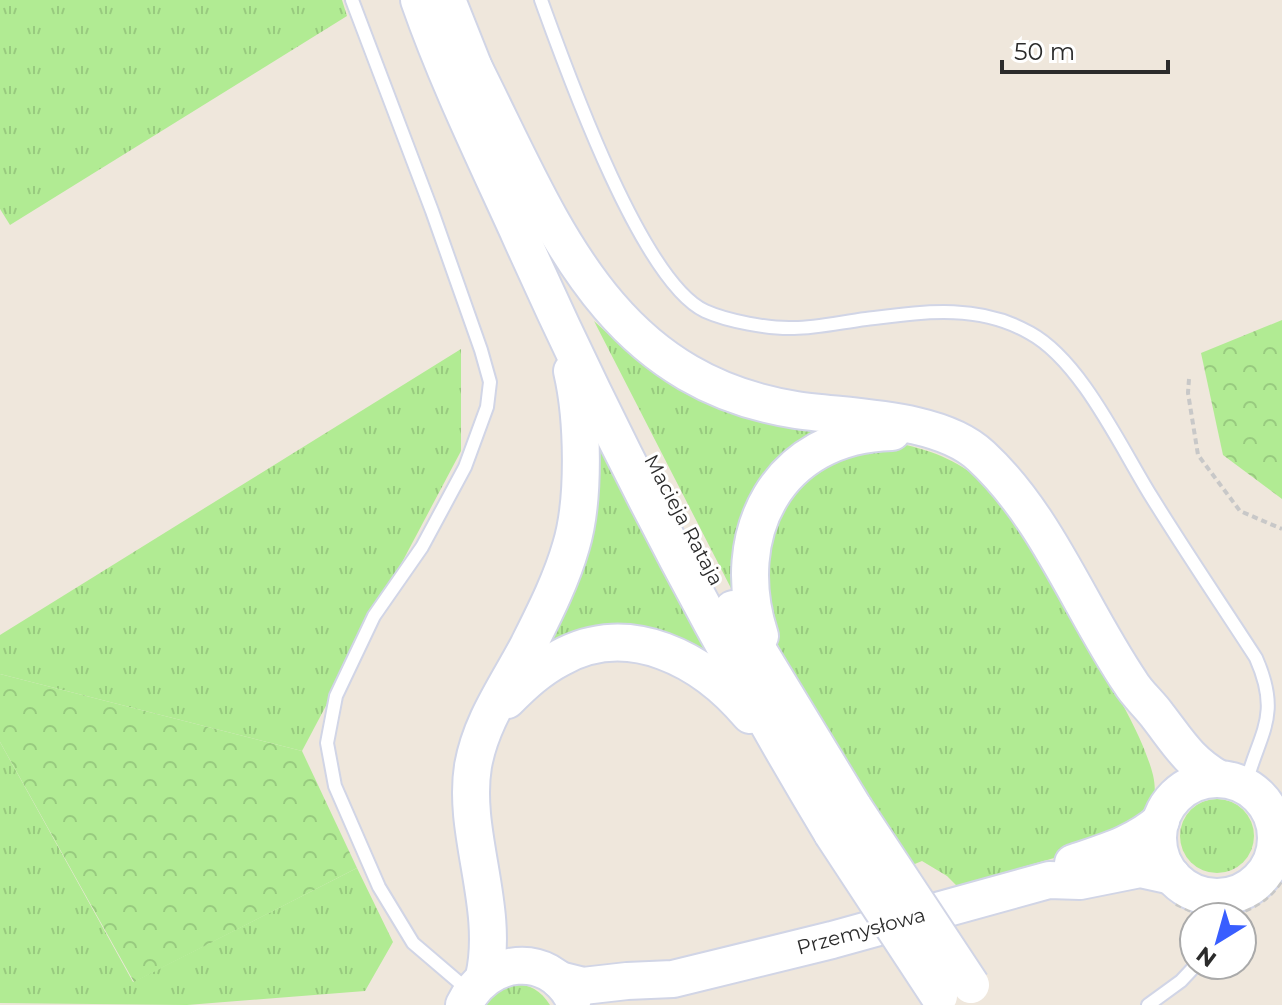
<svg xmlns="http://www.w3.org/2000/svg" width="1282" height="1005" viewBox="0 0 1282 1005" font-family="Montserrat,sans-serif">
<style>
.grass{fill:url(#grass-tufts)}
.forest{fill:url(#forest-crowns)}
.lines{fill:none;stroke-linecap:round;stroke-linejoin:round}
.lane-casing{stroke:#d1d5e6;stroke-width:16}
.secondary-casing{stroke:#d1d5e6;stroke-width:40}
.path{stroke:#c8c8c8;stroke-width:4;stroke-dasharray:6 4;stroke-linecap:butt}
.lane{stroke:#fff;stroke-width:12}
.secondary{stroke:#fff;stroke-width:36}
.secondary-bridge-casing{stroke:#d1d5e6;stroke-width:40;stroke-linecap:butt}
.secondary-bridge{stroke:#fff;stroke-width:36}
.labels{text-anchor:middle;stroke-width:6;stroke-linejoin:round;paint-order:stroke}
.street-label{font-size:20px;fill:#2b2b2b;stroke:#fff}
</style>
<defs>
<pattern id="grass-tufts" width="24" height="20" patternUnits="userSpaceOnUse" patternTransform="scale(2)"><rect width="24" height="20" fill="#b1eb93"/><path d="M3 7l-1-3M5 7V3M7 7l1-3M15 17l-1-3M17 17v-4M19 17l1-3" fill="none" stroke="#98ca7f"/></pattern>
<pattern id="forest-crowns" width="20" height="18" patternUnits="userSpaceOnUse" patternTransform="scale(2)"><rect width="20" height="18" fill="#b1eb93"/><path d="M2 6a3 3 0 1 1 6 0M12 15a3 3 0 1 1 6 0" fill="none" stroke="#98ca7f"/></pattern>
</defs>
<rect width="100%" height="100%" fill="#efe7dc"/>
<g class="grass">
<path d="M0,0h342l5,16 -337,209 -10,-16z"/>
<path d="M594,321l31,28 35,24 177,53 -30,14 -72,156z"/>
<path d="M461,349v102l-159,300 -302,-77v-39z"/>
<path d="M586,400l142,272 -29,-22 -170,12z"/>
<path d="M901,444c34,7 60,18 86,42 39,36 62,92 88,138 25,42 66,104 78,151 3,13 2,24 -1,36l-46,32 -149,43 -10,-10 -25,-15 -12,5 -123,-195 -20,-58 -6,-36 13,-63 18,-26 51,-35z"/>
<path d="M0,742l133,240 224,-114 36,74 -28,49 -178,14 -187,-2z"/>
<circle cx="1217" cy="836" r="37"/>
<path d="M509,984c19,-1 31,5 41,21h-68l5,-9z"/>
</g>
<g class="forest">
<path d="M1282,320v179l-59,-44 -22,-102z"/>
<path d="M0,674l302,77 55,117 -223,114 -134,-240z"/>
</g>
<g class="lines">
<g class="lane-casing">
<g id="lane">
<path d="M352,0l80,211 49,139 9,32 -3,25 -22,60 -43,80 -48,69 -38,80 -9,47 8,43 44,101 34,56 55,47"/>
<path d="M541,0c25,69 100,281 164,311 22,10 64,18 89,17 23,0 48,-6 72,-9 56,-7 112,-16 164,14 51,28 90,113 121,163 34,55 70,108 105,162 26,59 3,74 -11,129"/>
<path d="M1209,917l1,-20"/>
<path d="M1148,1005l33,-24 15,-16"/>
</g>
</g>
<g class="secondary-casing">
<g id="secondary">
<path d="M419,0c28,80 65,156 100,233 92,206 197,407 313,600"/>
<path d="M447,0l35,88"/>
<path d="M473,66c77,152 131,314 323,344 54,8 144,7 185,46 66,61 99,152 149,226 7,12 19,22 27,33 21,27 31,46 62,64"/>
<path d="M733,609l121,199"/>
<path d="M760,636c-33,-102 17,-201 132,-204"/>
<path d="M507,700c16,-16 32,-31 53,-42 69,-39 144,2 190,57"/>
<circle cx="1217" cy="838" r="59"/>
<path d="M1073,863c32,-11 62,-19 88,-42"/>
<path d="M484,977c16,-70 -22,-144 -11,-211 8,-45 34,-80 55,-120 16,-32 33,-65 43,-100 14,-46 12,-128 1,-175"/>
<path d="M559,980l24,6 44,-5 46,-2 159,-39 217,-60 31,1 60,-12 32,7"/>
<path d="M464,1005c22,-47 83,-55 109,-7"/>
</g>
</g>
<g class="path">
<path d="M1189,379l-1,14 10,62 42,56 42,18"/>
<path d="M1176,904l17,8"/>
<path d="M1226,916c23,-4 44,-16 56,-36"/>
</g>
<use href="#lane" class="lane"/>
<use href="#secondary" class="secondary"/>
<g class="secondary-bridge-casing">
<g id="secondary-bridge">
<path d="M854,808l117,177"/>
<path d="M832,833l107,163"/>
</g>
</g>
<use href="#secondary-bridge" class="secondary-bridge"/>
</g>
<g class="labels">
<g class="street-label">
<text transform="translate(684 520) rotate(62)" y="7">Macieja Rataja</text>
<text transform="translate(861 931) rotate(-15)" y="7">Przemysłowa</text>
</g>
</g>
<g transform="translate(1218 941) rotate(217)"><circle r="38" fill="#ffffff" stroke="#aaaaaa" stroke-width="2"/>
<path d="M0-6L14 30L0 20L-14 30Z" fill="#395eff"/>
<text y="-12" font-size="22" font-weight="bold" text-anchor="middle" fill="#2b2b2b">N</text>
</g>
<path d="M1002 60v12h166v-12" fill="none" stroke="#2b2b2b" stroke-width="4"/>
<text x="1014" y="60" font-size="24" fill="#2b2b2b" stroke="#ffffff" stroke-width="6" paint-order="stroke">50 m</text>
</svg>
